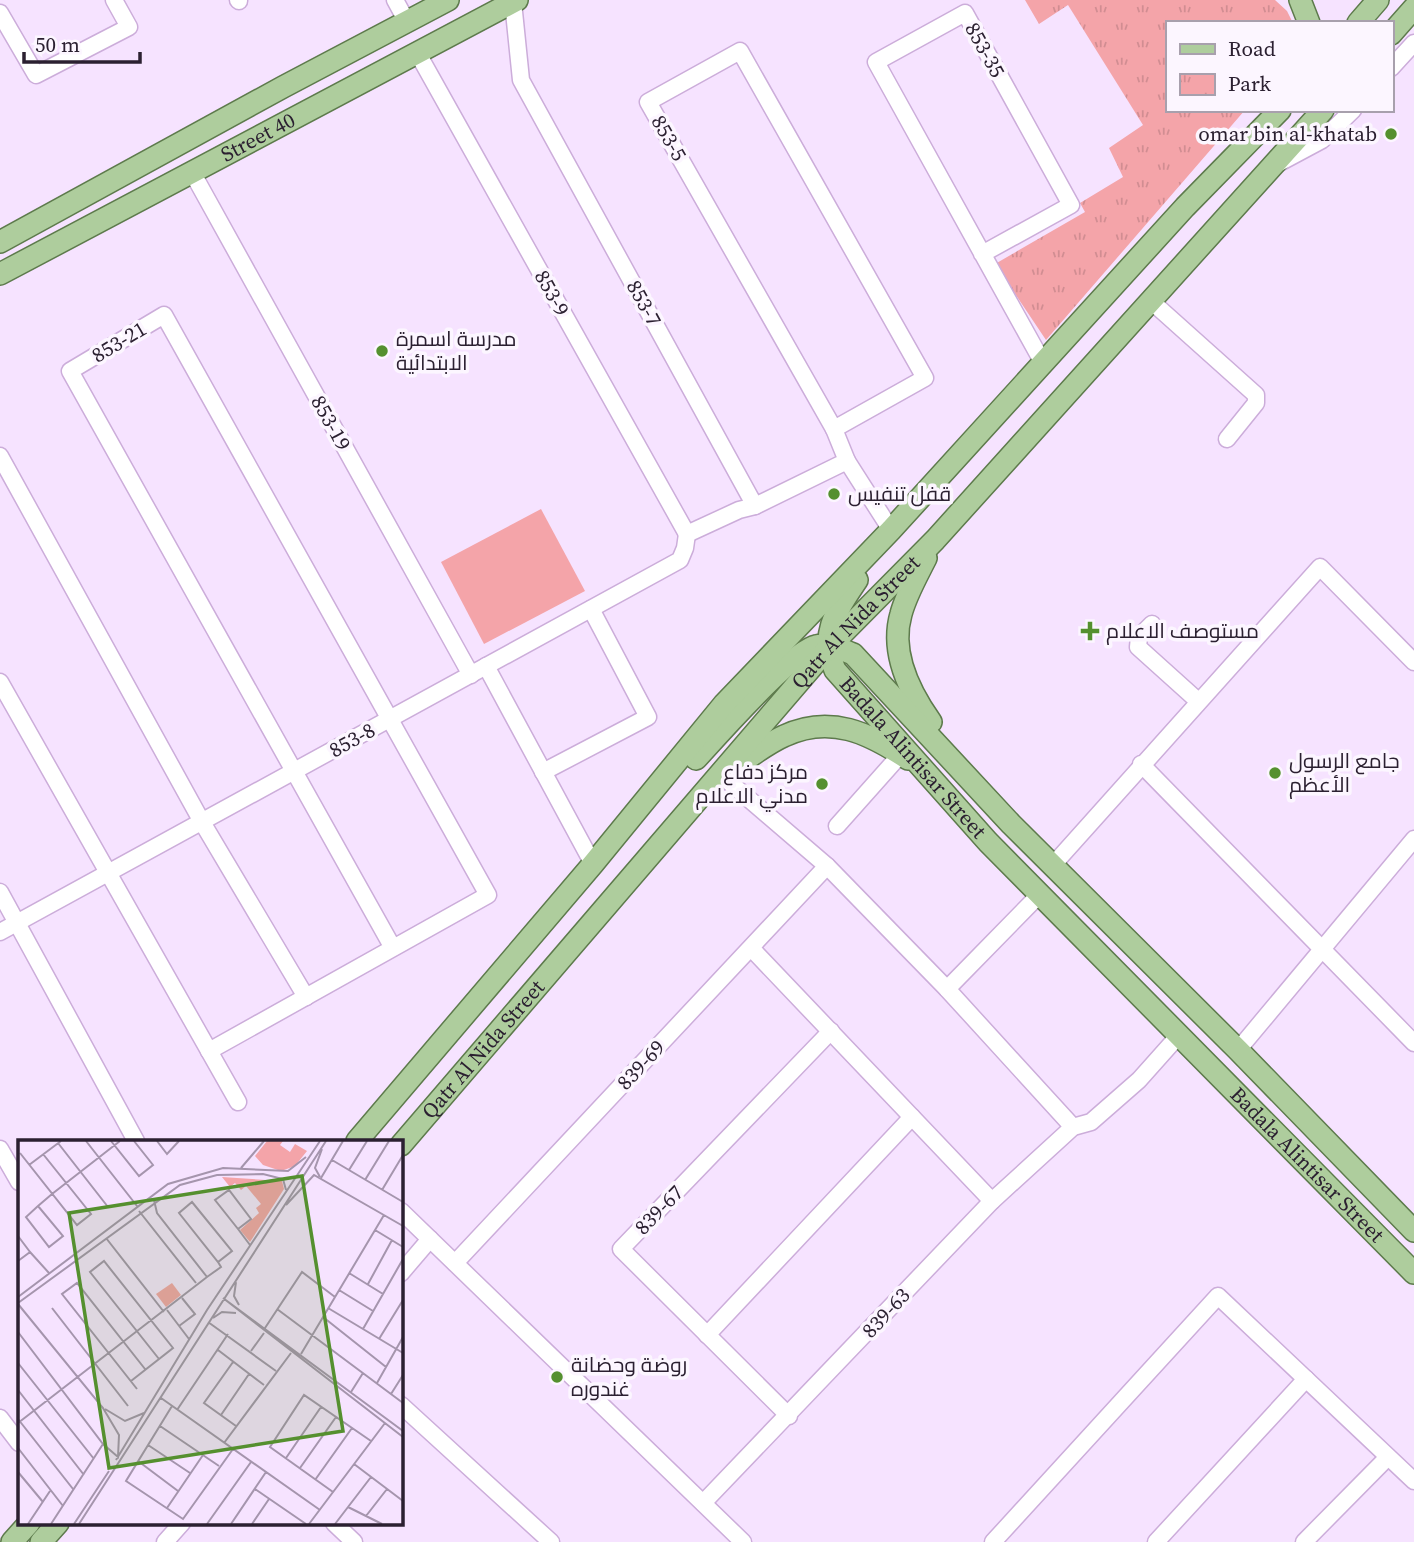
<svg xmlns="http://www.w3.org/2000/svg" width="1414" height="1542" viewBox="0 0 1414 1542" font-family="'Source Serif 4',Cairo,serif">
<style>
.park{fill:url(#park-tufts)}
.garden{fill:#f4a4a9}
.lines{fill:none;stroke-linecap:round;stroke-linejoin:round}
.minor-casing{stroke:#ccadda;stroke-width:19}
.major-casing{stroke:#5d7a4c;stroke-width:24}
.minor{stroke:#fff;stroke-width:16}
.major{stroke:#aecd9d;stroke-width:21}
.poi-dot{fill:#55902f;stroke:#fcf6ff;stroke-width:2.5}
.labels{text-anchor:middle;stroke-width:7;stroke-linejoin:round;paint-order:stroke}
.street-label{font-size:21px;fill:#2b2031;stroke:#fcf6ff}
.poi-label{font-size:21px;fill:#2b2031;stroke:#fcf6ff;text-anchor:start}
.inset-road{fill:none;stroke:#a595ad;stroke-width:2}
.view{fill:#55902f;fill-opacity:0.15;stroke:#55902f;stroke-width:3.5}
.inset-edge{fill:none;stroke:#2b2031;stroke-width:3.5}
</style>
<defs>
<pattern id="park-tufts" width="24" height="20" patternUnits="userSpaceOnUse" patternTransform="scale(1.75)"><rect width="24" height="20" fill="#f4a4a9"/><path d="M3 7l-1-3M5 7V3M7 7l1-3M15 17l-1-3M17 17v-4M19 17l1-3" fill="none" stroke="#d18d92"/></pattern>
</defs>
<rect width="100%" height="100%" fill="#f6e3ff"/>
<path class="park" d="M1025,0h250l12,11 6,12h-126v87h78l-199,230 -51,-76 90,-52 -5,-9 43,-26 -14,-29 34,-23 -75,-120 -29,19z"/>
<path class="garden" d="M541,509l44,82 -101,53 -43,-82z"/>
<g class="lines">
<g class="minor-casing">
<g id="minor">
<path d="M238,0l1,1"/>
<path d="M395,0l12,22"/>
<path d="M513,2l8,78 234,426 92,-45 -13,-32"/>
<path d="M0,13l36,62 93,-48 -15,-27"/>
<path d="M740,51l185,327 -91,51 -186,-327z"/>
<path d="M417,52l270,482"/>
<path d="M1391,68l23,-25"/>
<path d="M1279,163l43,-23 31,-30"/>
<path d="M192,172l279,503"/>
<path d="M982,254l89,-49 -106,-192 -89,49 167,301"/>
<path d="M1151,301l105,94v8l-29,36"/>
<path d="M0,456l202,366 104,175"/>
<path d="M847,461l44,69"/>
<path d="M687,534l52,-24 16,-4"/>
<path d="M1152,624l-13,13 -1,10 60,54"/>
<path d="M486,666l107,198"/>
<path d="M0,682l238,420"/>
<path d="M1141,764l273,279"/>
<path d="M543,772l105,-55 -57,-108"/>
<path d="M721,775l106,91 120,123 126,138"/>
<path d="M837,826l64,-72"/>
<path d="M1053,865l267,-298 94,95"/>
<path d="M0,892l136,249"/>
<path d="M0,932l680,-372 5,-12 2,-14"/>
<path d="M751,948l241,253"/>
<path d="M947,989l93,-95"/>
<path d="M1238,1050l176,-211"/>
<path d="M209,1051l279,-156 -324,-580 -94,56 323,577"/>
<path d="M0,1149l19,33"/>
<path d="M401,1211l342,331"/>
<path d="M455,1263l372,-397"/>
<path d="M401,1273l29,-34"/>
<path d="M707,1335l205,-218"/>
<path d="M401,1405l150,137"/>
<path d="M789,1416l-168,-167 210,-218"/>
<path d="M0,1418l19,25"/>
<path d="M703,1503l289,-302 81,-74 18,-5 48,-42 41,-46"/>
<path d="M334,1523l20,19"/>
<path d="M165,1542l17,-19"/>
<path d="M993,1542l225,-246 196,185"/>
<path d="M1156,1542l150,-163"/>
<path d="M1304,1542l84,-85"/>
</g>
</g>
<g class="major-casing">
<g id="major">
<path d="M1300,0l9,23"/>
<path d="M1358,23l20,-23"/>
<path d="M1391,34l23,-26"/>
<path d="M0,242l283,-155 165,-87"/>
<path id="s1" d="M0,274l517,-274"/>
<path d="M926,558c-9,18 -20,37 -25,56 -11,38 8,77 30,108"/>
<path id="s2" d="M857,580c-20,30 -38,53 -22,90l153,172 426,431"/>
<path d="M696,759c21,-23 96,-108 120,-113 11,-3 27,4 37,8l158,170 227,226 176,181"/>
<path d="M737,765c16,-10 31,-22 47,-29 46,-22 85,-3 124,23"/>
<path d="M357,1141l236,-277 131,-160 167,-174 294,-323 95,-97"/>
<path id="s3" d="M401,1145l428,-498 106,-107 388,-430"/>
<path d="M12,1542l17,-19"/>
<path d="M41,1542l17,-19"/>
</g>
</g>
<use href="#minor" class="minor"/>
<use href="#major" class="major"/>
</g>
<g class="poi-dot">
<circle cx="1391" cy="134" r="7"/>
<circle cx="382" cy="351" r="7"/>
<circle cx="834" cy="494" r="7"/>
<path d="M1086.5 620.5h7v7h7v7h-7v7h-7v-7h-7v-7h7z"/>
<circle cx="1275" cy="773" r="7"/>
<circle cx="822" cy="784" r="7"/>
<circle cx="557" cy="1377" r="7"/>
</g>
<g class="labels">
<g class="street-label">
<text transform="translate(985 50) rotate(61)" y="7">853-35</text>
<text dy="7" stroke="none"><textPath href="#s1" startOffset="292">Street 40</textPath></text>
<text transform="translate(669 138) rotate(60)" y="7">853-5</text>
<text transform="translate(552 293) rotate(61)" y="7">853-9</text>
<text transform="translate(644 303) rotate(61)" y="7">853-7</text>
<text transform="translate(119 342) rotate(-31)" y="7">853-21</text>
<text transform="translate(331 423) rotate(61)" y="7">853-19</text>
<text dy="7" stroke="none"><textPath href="#s3" startOffset="693">Qatr Al Nida Street</textPath></text>
<text transform="translate(352 740) rotate(-29)" y="7">853-8</text>
<text dy="7" stroke="none"><textPath href="#s2" startOffset="215">Badala Alintisar Street</textPath></text>
<text dy="7" stroke="none"><textPath href="#s3" startOffset="126">Qatr Al Nida Street</textPath></text>
<text transform="translate(641 1065) rotate(-47)" y="7">839-69</text>
<text dy="7" stroke="none"><textPath href="#s2" startOffset="782">Badala Alintisar Street</textPath></text>
<text transform="translate(659 1210) rotate(-46)" y="7">839-67</text>
<text transform="translate(886 1313) rotate(-47)" y="7">839-63</text>
</g>
<g class="poi-label">
<text x="1377" y="141" text-anchor="end">omar bin al-khatab</text>
<text x="396" y="346">مدرسة اسمرة<tspan x="396" dy="24">الابتدائية</tspan></text>
<text x="848" y="501">قفل تنفيس</text>
<text x="1106" y="638">مستوصف الاعلام</text>
<text x="1289" y="768">جامع الرسول<tspan x="1289" dy="24">الأعظم</tspan></text>
<text x="808" y="779" text-anchor="end">مركز دفاع<tspan x="808" dy="24">مدني الاعلام</tspan></text>
<text x="571" y="1372">روضة وحضانة<tspan x="571" dy="24">غندوره</tspan></text>
</g>
</g>
<g transform="translate(18 1140)">
<rect width="385" height="385" fill="#f6e3ff"/>
<path d="M249,1h16l-3,4 10,7 5,-8 12,7 -12,15 -14,5 -18,-6 -8,-9zM204,37l60,4 2,8 -34,53 -10,-12 19,-17 -3,-5 5,-4 -15,-18 -5,4 -6,-7 -5,4z" fill="#f4a4a9"/>
<path d="M154,143l9,12 -15,12 -10,-13z" fill="#f4a4a9"/>
<path class="inset-road" d="M68,1l51,65M93,1l28,35 14,-11 -19,-24M139,1l10,13 12,-13M40,3l50,64M2,13l57,72 14,-11 -48,-60M314,20l71,42M11,25l32,-24M223,28l23,-27M331,30l18,-29M302,37l-5,-9 7,-19M303,38l22,-37M347,40l24,-39M364,50l21,-35M136,60l3,13 50,64 14,-10 -3,-5M174,62l40,49 -14,11 -39,-49zM268,65l28,-30 89,51M20,66l25,30 -14,11 -23,-30 12,-11 14,-12 68,-53M121,71l57,72M220,89l13,-10 -22,-29 -14,10 23,29 12,16M357,90l28,17M0,96l12,16 -12,9M88,98l58,74M12,112l19,21M331,133l34,21M218,142l-2,14 5,9M350,144l24,-44M321,150l34,21M0,157l150,-113 55,-16 65,3 18,-14M205,158l180,139M205,158l180,133M0,163l162,-118 37,-10 46,-1 20,5 3,11M0,164l85,104 16,27 -1,22 -15,-13 -85,-112M34,168l76,98M310,168l75,45M259,169l126,94M149,170l22,29M305,177l63,50M195,178l9,-6 14,1M190,182l68,49M161,186l16,-12 -13,-16M247,188l37,-56 33,25M345,189l40,-70M361,199l24,-39M200,210l46,35M233,211l13,-18M283,214l83,-139M215,222l-29,41 32,23M0,223l76,96M113,241l42,-33 -69,-87 -14,11 69,87M359,243l26,-46M119,249l-75,-95 15,-11 68,86M0,250l66,85M333,252l12,-19M373,254l12,-19M143,258l159,112M154,266l-46,75 57,38 50,-70M87,269l20,12 19,-8M159,270l51,-76M203,275l28,-41M0,279l55,70M0,283l189,-146M142,286l59,40M206,303l67,-90M130,305l42,28M0,308l45,58M268,318l35,-51M98,320l91,-150 113,-169M120,321l40,30M336,324l49,37M282,328l36,-51M0,332l25,30M297,340l37,-52M237,349l51,35M315,352l-63,-45 34,-52 67,46M330,367l34,17M149,368l36,-53M348,376l21,-27M10,384l22,-33M33,384l52,-80M56,384l35,-53M61,384l247,-383M189,384l44,-62M213,384l35,-52M234,384l17,-25M291,384l76,-101M317,384l36,-47"/>
<path class="view" d="M284,36l41,255 -234,37 -40,-255z"/>
<rect width="385" height="385" class="inset-edge"/>
</g>
<rect x="1166" y="21" width="228" height="91" fill="#fcf6ff" stroke="#a8a0ad" stroke-width="2"/>
<rect x="1180" y="44" width="35" height="10" fill="#aecd9d" stroke="#a8a0ad" stroke-width="2"/>
<text x="1228" y="56" font-size="21" fill="#2b2031">Road</text>
<rect x="1180" y="74" width="35" height="21" fill="url(#park-tufts)" stroke="#a8a0ad" stroke-width="2"/>
<text x="1228" y="91" font-size="21" fill="#2b2031">Park</text>
<path d="M24 52v10h116v-10" fill="none" stroke="#2b2031" stroke-width="3.5"/>
<text x="35" y="52" font-size="21" fill="#2b2031" stroke="#fcf6ff" stroke-width="5" paint-order="stroke">50 m</text>
</svg>
